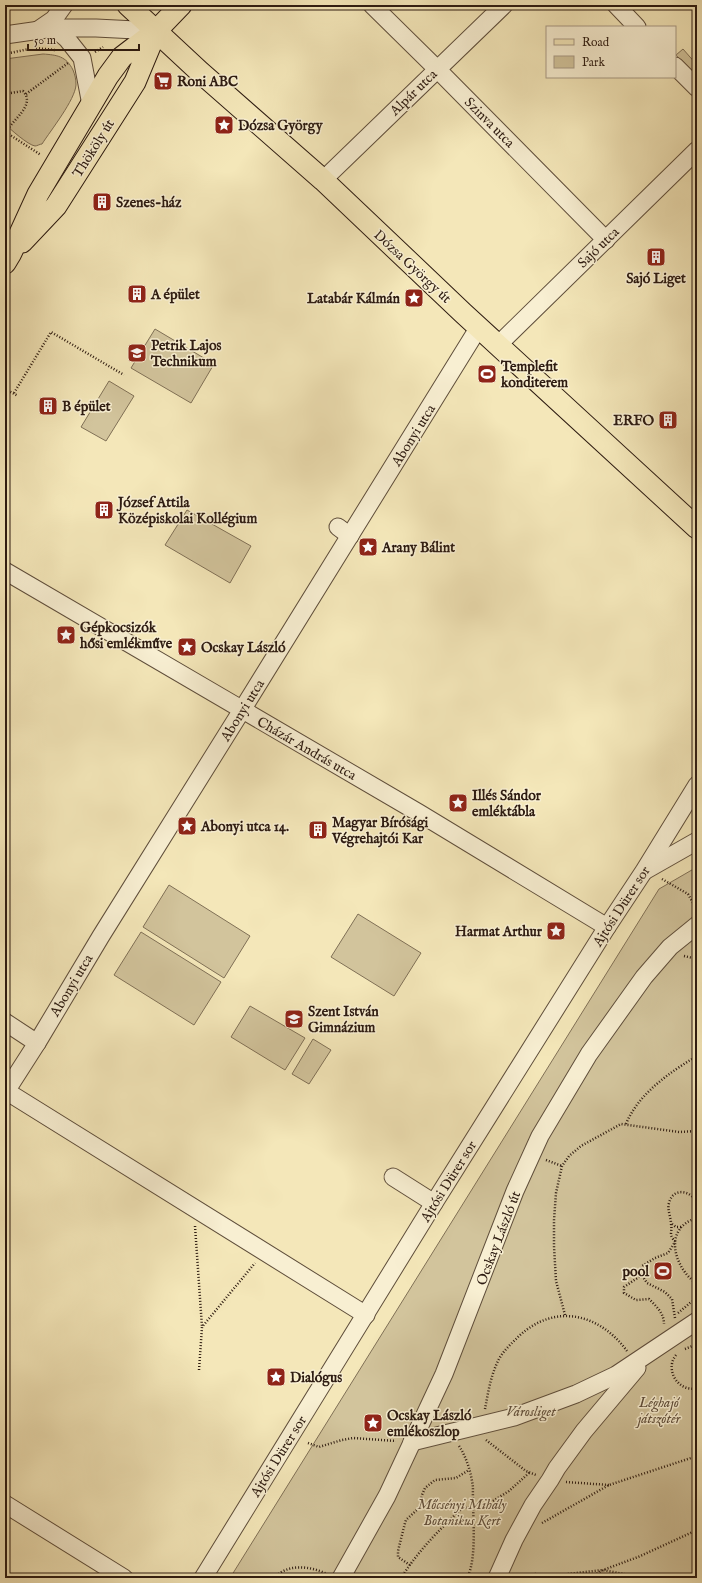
<svg xmlns="http://www.w3.org/2000/svg" width="702" height="1583" viewBox="0 0 702 1583" font-family="'IM FELL English',serif">
<style>
.green{fill:#d2c49c;stroke:#807056}
.lines{fill:none;stroke-linecap:round;stroke-linejoin:round}
.minor-casing{stroke:#5f4e3b;stroke-width:19}
.major-casing{stroke:#2d1b11;stroke-width:23}
.path{stroke:#2d1b11;stroke-width:2.5;stroke-dasharray:1 2;stroke-linecap:butt}
.minor{stroke:#f8efd2;stroke-width:17}
.major{stroke:#f4e7b9;stroke-width:21}
.labels{text-anchor:middle;stroke-width:3;stroke-linejoin:round;paint-order:stroke}
.poi-label{font-size:14px;font-weight:bold;fill:#2d1b11;stroke:#f8efd2;text-anchor:start}
.street-label{font-size:14px;fill:#2d1b11;stroke:#f8efd2}
.park-label{font-size:14px;font-style:italic;fill:#5f4e3b;stroke:#f8efd2}
</style>
<rect width="100%" height="100%" fill="#f4e7b9"/>
<filter id="stains"><feTurbulence type="fractalNoise" baseFrequency=".005" numOctaves="4"/><feColorMatrix values="0 0 0 0 .2 0 0 0 0 .09 0 0 0 0 .02 0 0 0 .5 -.17"/></filter>
<radialGradient id="worn" r=".72"><stop offset=".6" stop-color="#630" stop-opacity="0"/><stop offset="1" stop-color="#630" stop-opacity=".3"/></radialGradient>
<g class="green">
<path d="M683,49l14,16v6l-4,3 -17,-19z"/>
<path d="M43,54c14,1 23,2 30,16 2,5 3,9 3,15 -1,15 -25,45 -34,59 -2,0 -5,2 -7,2 -7,-1 -25,-17 -30,-22v-65z"/>
<path d="M155,329l59,35 -23,39 -60,-35z"/>
<path d="M109,381l25,15 -28,45 -25,-14z"/>
<path d="M187,510l64,36 -21,37 -65,-38z"/>
<path d="M697,867v711h-467l429,-689z"/>
<path d="M169,885l81,51 -26,42 -81,-51z"/>
<path d="M358,914l63,39 -27,43 -63,-39z"/>
<path d="M141,932l80,50 -27,43 -80,-50z"/>
<path d="M250,1006l55,32 -20,32 -54,-33z"/>
<path d="M313,1039l18,11 -22,34 -17,-10z"/>
</g>
<g class="lines">
<g class="minor-casing">
<g id="minor">
<path d="M372,5l65,64 169,171"/>
<path d="M616,5l21,22"/>
<path d="M54,28l13,11 15,19 9,47"/>
<path d="M38,30l16,-11 10,-14"/>
<path d="M5,35l49,-7h42l60,3"/>
<path d="M675,66l22,22"/>
<path d="M323,180l181,-175"/>
<path d="M498,345l199,-195"/>
<path d="M338,527l12,9"/>
<path d="M5,571l414,242 188,114"/>
<path d="M646,870l51,-29"/>
<path d="M5,1022l32,21"/>
<path d="M6,1091l360,224"/>
<path d="M5,1093l32,-50 64,-107 141,-226 237,-383"/>
<path d="M393,1177l41,26"/>
<path d="M412,1442l102,-25 62,-23 40,-19 81,-54"/>
<path d="M5,1504l119,74"/>
<path d="M203,1578l231,-375 173,-276 37,-56 53,-86"/>
<path d="M341,1578l46,-82 57,-122 71,-183 25,-55 49,-82 55,-77 26,-30 27,-22"/>
<path d="M497,1578l17,-38 19,-35 17,-25 7,-12 27,-37 53,-63"/>
</g>
</g>
<g class="major-casing">
<g id="major">
<path d="M128,5l72,67 123,108 140,133 234,215"/>
<path d="M22,242l34,-36 79,-124 20,-48"/>
<path d="M5,263l6,-10 27,-59 70,-118 14,-19 34,-26 25,-26"/>
</g>
</g>
<g class="path">
<path d="M36,48l19,2"/>
<path d="M95,52l8,-5"/>
<path d="M5,54l24,-5"/>
<path d="M5,94l18,-3c13,14 -10,28 -16,40"/>
<path d="M26,94l42,-31"/>
<path d="M5,129l5,6 31,20"/>
<path d="M5,389l13,7"/>
<path d="M14,393l37,-61 73,43"/>
<path d="M662,879l26,15 9,16"/>
<path d="M684,956l13,3"/>
<path d="M626,1124c12,-30 44,-52 71,-68"/>
<path d="M546,1160l16,6"/>
<path d="M697,1218c-35,10 -23,50 0,66"/>
<path d="M672,1224l4,3h5"/>
<path d="M195,1226l7,101"/>
<path d="M642,1275l-18,12v6l12,7 13,-1c7,7 15,14 15,25"/>
<path d="M678,1313l12,-10 7,-4"/>
<path d="M565,1315l-9,-34 -2,-35v-26l2,-27 6,-27 7,-10 12,-10 40,-22 58,8 18,-1"/>
<path d="M675,1318l-3,-19 -7,-7 -18,-9 -7,-11 2,-6 13,-8 13,-5 7,-11c-1,-2 -4,-5 -4,-8 0,-3 1,-6 0,-10 0,-7 -4,-14 -2,-21 4,-16 22,-13 28,0"/>
<path d="M685,1349l10,-4v-3h2"/>
<path d="M676,1355c-12,15 3,38 21,33"/>
<path d="M199,1370l3,-43 53,-64"/>
<path d="M485,1409c3,-16 6,-35 14,-50 5,-9 13,-16 20,-23 36,-33 80,-23 108,15"/>
<path d="M486,1440l40,31 10,4"/>
<path d="M308,1443l11,4 23,-7 11,-2 43,3"/>
<path d="M459,1446c8,12 12,27 14,41 -1,25 5,70 -6,91"/>
<path d="M566,1482l43,3"/>
<path d="M542,1523l67,-38 88,-29"/>
<path d="M410,1565l-12,-8v-6l7,-28 1,-3 14,-13 2,-12 3,-7 10,-8 21,-2 13,-8"/>
<path d="M514,1576l21,-2 23,1 45,-5 42,8"/>
<path d="M274,1578c14,-15 36,-12 53,-4"/>
<path d="M401,1578c14,-22 31,-41 50,-59 4,-4 9,-10 14,-11 5,-2 10,2 15,1l29,-18 21,-19"/>
<path d="M589,1578l14,-8 35,-13 59,-27"/>
</g>
<use href="#minor" class="minor"/>
<use href="#major" class="major"/>
</g>
<defs>
<g id="supermarket-square" transform="scale(1)"><rect x="-9" y="-9" width="18" height="18" rx="4" fill="#8f2418" stroke="#f8efd2"/><path d="M-6-5.5h2.5l.6 2H6L4.5 2H-2.5L-4.4-4H-6ZM-1.5 3.2a1.3 1.3 0 1 0 .1 0ZM3 3.2a1.3 1.3 0 1 0 .1 0Z" fill="#fff"/></g>
<g id="sight-square" transform="scale(1)"><rect x="-9" y="-9" width="18" height="18" rx="4" fill="#8f2418" stroke="#f8efd2"/><path d="M0-6L1.8-2.2L6-1.7L2.9 1.2L3.7 5.4L0 3.3L-3.7 5.4L-2.9 1.2L-6-1.7L-1.8-2.2Z" fill="#fff"/></g>
<g id="building-square" transform="scale(1)"><rect x="-9" y="-9" width="18" height="18" rx="4" fill="#8f2418" stroke="#f8efd2"/><path d="M-4-6H4V6H1V3H-1V6H-4ZM-2.5-4.3h1.7v1.8h-1.7ZM.8-4.3h1.7v1.8H.8ZM-2.5-1h1.7V.8h-1.7ZM.8-1h1.7V.8H.8Z" fill="#fff"/></g>
<g id="school-square" transform="scale(1)"><rect x="-9" y="-9" width="18" height="18" rx="4" fill="#8f2418" stroke="#f8efd2"/><path d="M0-5L7-2L0 1L-7-2ZM-4 1L0 2.5L4 1V4Q0 6-4 4Z" fill="#fff"/></g>
<g id="stadium-square" transform="scale(1)"><rect x="-9" y="-9" width="18" height="18" rx="4" fill="#8f2418" stroke="#f8efd2"/><path d="M0-5a6.5 5 0 1 0 0 10a6.5 5 0 1 0 0-10ZM-3.5-1.8h7v3.6h-7Z" fill="#fff"/></g>
</defs>
<g fill-rule="evenodd">
<use href="#supermarket-square" x="163" y="81"/>
<use href="#sight-square" x="224" y="125"/>
<use href="#building-square" x="102" y="202"/>
<use href="#building-square" x="656" y="257"/>
<use href="#building-square" x="137" y="294"/>
<use href="#sight-square" x="414" y="298"/>
<use href="#school-square" x="137" y="353"/>
<use href="#stadium-square" x="487" y="374"/>
<use href="#building-square" x="48" y="406"/>
<use href="#building-square" x="668" y="420"/>
<use href="#building-square" x="104" y="510"/>
<use href="#sight-square" x="368" y="547"/>
<use href="#sight-square" x="66" y="635"/>
<use href="#sight-square" x="187" y="647"/>
<use href="#sight-square" x="458" y="803"/>
<use href="#sight-square" x="187" y="826"/>
<use href="#building-square" x="318" y="830"/>
<use href="#sight-square" x="556" y="931"/>
<use href="#school-square" x="294" y="1019"/>
<use href="#stadium-square" x="663" y="1271"/>
<use href="#sight-square" x="276" y="1377"/>
<use href="#sight-square" x="373" y="1423"/>
</g>
<g class="labels">
<g class="poi-label">
<text x="177" y="86">Roni ABC</text>
<text x="238" y="130">Dózsa György</text>
<text x="116" y="207">Szenes-ház</text>
<text x="656" y="283" text-anchor="middle">Sajó Liget</text>
<text x="151" y="299">A épület</text>
<text x="400" y="303" text-anchor="end">Latabár Kálmán</text>
<text x="151" y="350">Petrik Lajos<tspan x="151" dy="16">Technikum</tspan></text>
<text x="501" y="371">Templefit<tspan x="501" dy="16">konditerem</tspan></text>
<text x="62" y="411">B épület</text>
<text x="654" y="425" text-anchor="end">ERFO</text>
<text x="118" y="507">József Attila<tspan x="118" dy="16">Középiskolai Kollégium</tspan></text>
<text x="382" y="552">Arany Bálint</text>
<text x="80" y="632">Gépkocsizók<tspan x="80" dy="16">hősi emlékműve</tspan></text>
<text x="201" y="652">Ocskay László</text>
<text x="472" y="800">Illés Sándor<tspan x="472" dy="16">emléktábla</tspan></text>
<text x="332" y="827">Magyar Bírósági<tspan x="332" dy="16">Végrehajtói Kar</tspan></text>
<text x="201" y="831">Abonyi utca 14.</text>
<text x="542" y="936" text-anchor="end">Harmat Arthur</text>
<text x="308" y="1016">Szent István<tspan x="308" dy="16">Gimnázium</tspan></text>
<text x="649" y="1276" text-anchor="end">pool</text>
<text x="290" y="1382">Dialógus</text>
<text x="387" y="1420">Ocskay László<tspan x="387" dy="16">emlékoszlop</tspan></text>
</g>
<g class="street-label">
<text transform="translate(413 92) rotate(-44)" y="5">Alpár utca</text>
<text transform="translate(490 122) rotate(45)" y="5">Szinva utca</text>
<text transform="translate(93 148) rotate(-58)" y="5">Thököly út</text>
<text transform="translate(598 247) rotate(-44)" y="5">Sajó utca</text>
<text transform="translate(413 266) rotate(43)" y="5">Dózsa György út</text>
<text transform="translate(413 435) rotate(-58)" y="5">Abonyi utca</text>
<text transform="translate(242 710) rotate(-58)" y="5">Abonyi utca</text>
<text transform="translate(307 748) rotate(30)" y="5">Cházár András utca</text>
<text transform="translate(621 906) rotate(-57)" y="5">Ajtósi Dürer sor</text>
<text transform="translate(71 985) rotate(-59)" y="5">Abonyi utca</text>
<text transform="translate(448 1181) rotate(-58)" y="5">Ajtósi Dürer sor</text>
<text transform="translate(498 1238) rotate(-69)" y="5">Ocskay László út</text>
<text transform="translate(278 1456) rotate(-58)" y="5">Ajtósi Dürer sor</text>
</g>
<g class="park-label">
<text x="659" y="1407">Léghajó<tspan x="659" dy="16">játszótér</tspan></text>
<text x="531" y="1416">Városliget</text>
<text x="462" y="1509">Mőcsényi Mihály<tspan x="462" dy="16">Botanikus Kert</tspan></text>
</g>
</g>
<rect width="702" height="1583" fill="none" stroke="#f4e7b9" stroke-width="20"/>
<rect x="6" y="6" width="690" height="1571" fill="none" stroke="#2d1b11" stroke-width="2"/>
<rect x="10" y="10" width="682" height="1563" fill="none" stroke="#2d1b11"/>
<rect x="546" y="26" width="130" height="52" fill="#f8efd2" stroke="#a79a85"/>
<rect x="554" y="39" width="20" height="6" fill="#f4e7b9" stroke="#a79a85"/>
<text x="582" y="46" font-size="12" fill="#2d1b11">Road</text>
<rect x="554" y="56" width="20" height="12" fill="#d2c49c" stroke="#a79a85"/>
<text x="582" y="66" font-size="12" fill="#2d1b11">Park</text>
<path d="M28 44v6h111v-6" fill="none" stroke="#2d1b11" stroke-width="2"/>
<text x="34" y="44" font-size="12" fill="#2d1b11" stroke="#f8efd2" stroke-width="3" paint-order="stroke">50 m</text>
<rect width="100%" height="100%" filter="url(#stains)"/>
<rect width="100%" height="100%" fill="url(#worn)"/>
</svg>
